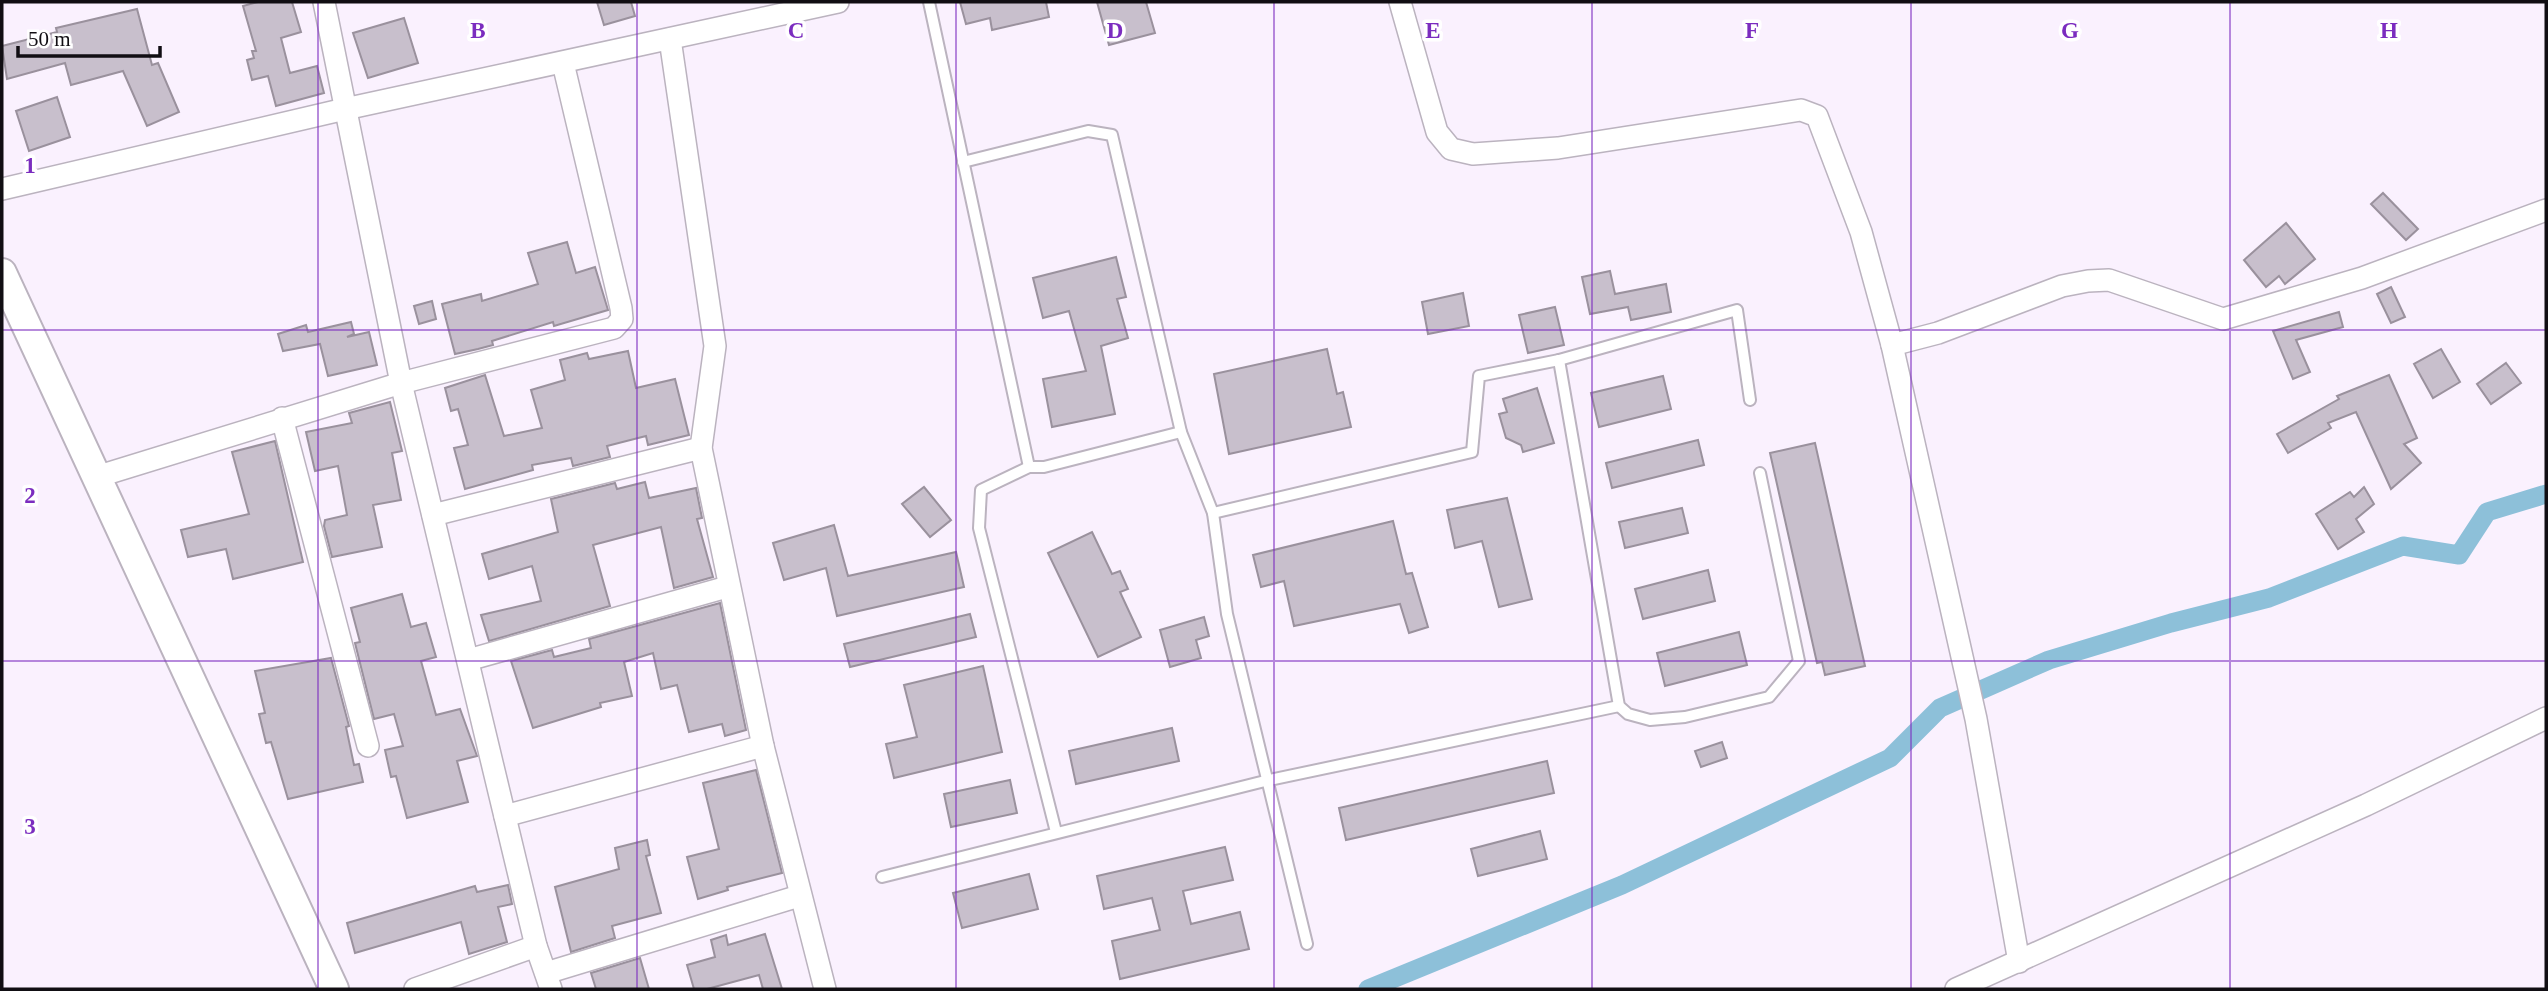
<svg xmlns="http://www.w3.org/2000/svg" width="2548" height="991" viewBox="0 0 2548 991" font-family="'Times New Roman',serif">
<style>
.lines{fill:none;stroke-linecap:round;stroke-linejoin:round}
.canal{stroke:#8dc0d9;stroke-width:19}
.building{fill:#c8bfcc;stroke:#9a919d;stroke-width:2}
.lane-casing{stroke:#bbb3bf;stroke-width:14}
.street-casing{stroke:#bbb3bf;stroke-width:24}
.secondary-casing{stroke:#bbb3bf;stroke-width:32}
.lane{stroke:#fff;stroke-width:10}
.street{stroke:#fff;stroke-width:21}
.secondary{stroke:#fff;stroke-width:28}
.grid{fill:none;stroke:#7b2cbf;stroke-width:2;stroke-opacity:0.55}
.grid-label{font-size:23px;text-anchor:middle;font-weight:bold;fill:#7b2cbf;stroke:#fff;stroke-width:7;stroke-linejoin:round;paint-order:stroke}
</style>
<rect width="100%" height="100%" fill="#faf1fe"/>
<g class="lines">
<path class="canal" d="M1368,989l254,-104 268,-127 50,-50 109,-48 122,-37 98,-25 134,-52 56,9 28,-43 59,-18"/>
</g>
<g class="building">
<path d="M258,2h34l9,30 -20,6 9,35 27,-7 7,27 -48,13 -8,-30 -16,4 -5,-20 7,-2 -2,-7h4l-13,-45z"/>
<path d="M597,2h34l4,14 -31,9z"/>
<path d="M960,2h86l3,15 -57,13 -2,-12 -24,6z"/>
<path d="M1097,2h49l9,31 -46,12z"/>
<path d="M137,9l15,56 6,-2 21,49 -32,14 -24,-55 -52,14 -6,-22 -58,16 -5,-33 55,-14 -1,-4z"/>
<path d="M404,18l14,45 -50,15 -15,-45z"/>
<path d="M57,97l13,40 -41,14 -13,-40z"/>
<path d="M2383,193l35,36 -12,11 -35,-36z"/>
<path d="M2286,223l29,36 -30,25 -6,-8 -13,11 -22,-27z"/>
<path d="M567,242l9,31 19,-6 13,43 -54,16 -1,-4 -61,19 1,4 -15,4 -23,5 -13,-50 39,-10 1,7 56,-17 -10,-31z"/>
<path d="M1116,257l10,40 -9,2 11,39 -27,8 14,68 -63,13 -9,-48 43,-8 -17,-60 -26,7 -10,-40z"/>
<path d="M1610,271l5,23 51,-10 5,28 -40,8 -3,-13 -38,7 -8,-37z"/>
<path d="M2391,287l14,30 -14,6 -14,-29z"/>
<path d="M1463,293l6,33 -41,8 -6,-32z"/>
<path d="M432,301l4,18 -17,5 -5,-18z"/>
<path d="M1555,307l9,38 -36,8 -9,-38z"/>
<path d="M2339,312l4,15 -47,13 14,32 -17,7 -20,-48z"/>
<path d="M351,322l3,12 -7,3 22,-5 8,33 -49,11 -8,-32 -37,7 -5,-17 28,-9 2,7z"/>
<path d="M1327,349l10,45 6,-2 8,35 -122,27 -15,-80z"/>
<path d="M2441,349l19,33 -27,16 -19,-34z"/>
<path d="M628,351l8,37 39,-9 14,56 -41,10 -2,-9 -39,10 3,11 -37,9 -2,-8 -39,7 1,5 -68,19 -11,-41 14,-3 -10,-36 -7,2 -6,-23 40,-13 19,61 38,-8 -11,-38 34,-10 -5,-20 27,-7 2,6z"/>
<path d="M2506,363l15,20 -30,21 -14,-20z"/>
<path d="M2389,375l28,63 -13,6 17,19 -30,26 -35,-77 -28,11 3,5 -43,25 -11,-19 62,-35 -2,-3z"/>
<path d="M1663,376l8,33 -72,18 -8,-34z"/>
<path d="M1537,388l17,55 -31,9 -2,-7 -15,-7 -7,-24 8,-2 -4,-13z"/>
<path d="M390,402l12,49 -10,2 9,47 -28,5 9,42 -50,10 -8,-31 1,-6 22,-5 -9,-49 -23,5 -9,-39 46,-9 -3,-10z"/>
<path d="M1698,440l6,25 -92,23 -6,-25z"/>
<path d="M275,441l28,121 -70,17 -7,-30 -38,8 -7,-27 68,-16 -17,-62z"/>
<path d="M1815,443l50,223 -40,9 -3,-13 -5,1 -47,-210z"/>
<path d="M645,482l4,16 47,-10 6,30 -5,1 16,58 -39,11 -13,-61 -68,18 17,61 -121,35 -8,-26 60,-14 -9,-35 -43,13 -7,-25 76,-22 -7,-33 64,-16 2,6z"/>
<path d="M924,487l27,33 -21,17 -28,-33z"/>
<path d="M2364,487l10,17 -18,15 8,13 -26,17 -22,-35 34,-22 4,5z"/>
<path d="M1507,498l25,101 -33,8 -17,-66 -27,7 -8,-38z"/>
<path d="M1682,508l6,25 -63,15 -6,-26z"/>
<path d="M1393,521l13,53 6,-1 16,54 -19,6 -9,-29 -106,22 -10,-45 -23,6 -8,-32z"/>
<path d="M834,525l14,51 108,-24 8,35 -127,29 -11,-48 -42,12 -11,-37z"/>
<path d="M1092,532l20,42 8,-3 8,18 -8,3 21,45 -43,20 -50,-104z"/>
<path d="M1708,570l7,31 -72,18 -8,-30z"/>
<path d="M402,594l9,33 15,-4 10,34 -15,4 15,54 24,-6 17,47 -20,5 11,41 -61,16 -11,-42 -5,1 -6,-27 18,-4 -9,-32 -20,5 -19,-76 5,-1 -9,-34z"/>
<path d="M720,603l26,127 -21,6 -3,-12 -33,8 -12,-47 -16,4 -8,-36 -29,9 8,34 -32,7 1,4 -68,21 -22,-67 41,-11 2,7 37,-9 -2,-9z"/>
<path d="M970,614l6,23 -126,30 -6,-23z"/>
<path d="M1204,617l5,19 -13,4 5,18 -31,9 -10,-37z"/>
<path d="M1739,632l8,33 -82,21 -8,-33z"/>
<path d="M331,658l18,68 -3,1 8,38 5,-1 4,18 -75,17 -17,-57 -5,1 -7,-29 6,-1 -10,-42z"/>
<path d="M983,666l19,86 -108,26 -8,-34 31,-7 -13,-52z"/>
<path d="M1172,728l7,33 -103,23 -7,-33z"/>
<path d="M1722,742l5,16 -26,9 -6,-16z"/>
<path d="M1547,761l7,32 -208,47 -7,-32z"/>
<path d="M756,770l26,103 -55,14 1,3 -30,9 -11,-42 32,-8 -16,-66z"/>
<path d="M1010,780l7,33 -66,14 -7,-33z"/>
<path d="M1540,831l7,28 -69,17 -7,-27z"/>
<path d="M647,840l3,15 -4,1 15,57 -49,13 3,12 -44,14 -16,-65 64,-18 -4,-21z"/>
<path d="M1225,847l8,33 -50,11 8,33 49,-12 9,37 -129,30 -8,-38 48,-11 -8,-32 -48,11 -7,-33z"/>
<path d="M1029,874l9,35 -76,19 -9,-35z"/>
<path d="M508,885l4,19 -14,3 9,35 -38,12 -8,-32 -106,31 -8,-30 128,-37 2,6z"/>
<path d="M765,934l17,55h-19l-4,-14 -52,14h-13l-7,-24 28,-8 -4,-17 15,-5 2,10z"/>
<path d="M640,958l9,31h-53l-5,-16z"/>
</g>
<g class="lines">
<g class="lane-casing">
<g id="lane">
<path d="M929,2l100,465"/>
<path d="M963,162l125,-31 24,4 69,297 32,81 14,101 80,330"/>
<path d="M1559,360l60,346 9,8 22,6 35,-3 84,-20 30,-36 -39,-188"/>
<path d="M1213,513l259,-61 7,-76 80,-16 178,-50 13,90"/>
<path d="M1056,832l-77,-304 2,-38 48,-23h15l137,-35"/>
<path d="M882,877l383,-96 354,-75"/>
</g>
</g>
<g class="street-casing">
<g id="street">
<path d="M324,2l77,381 135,563 15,43"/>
<path d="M1400,2l37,130 14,17 22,5 85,-6 243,-38 16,6 44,116 31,113 84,374 43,243"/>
<path d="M670,39l45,307 -14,102 62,298 62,243"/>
<path d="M2,189l343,-80 493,-107"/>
<path d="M1892,345l46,-12 124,-47 26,-5 21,-1 114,39 139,-41 184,-68"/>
<path d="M282,418l86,328"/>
<path d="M96,477l305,-94 213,-55 8,-9 -1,-11 -58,-245"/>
<path d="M433,515l268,-67"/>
<path d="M468,660l259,-73"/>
<path d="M505,816l258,-70"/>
<path d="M546,973l253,-77"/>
<path d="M415,989l121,-43"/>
<path d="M1956,989l410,-184 180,-87"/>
</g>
</g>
<g class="secondary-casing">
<path id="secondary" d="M2,273l332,716"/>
</g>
<use href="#lane" class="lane"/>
<use href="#street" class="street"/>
<use href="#secondary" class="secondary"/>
</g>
<path class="grid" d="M318,2v987M637,2v987M956,2v987M1274,2v987M1592,2v987M1911,2v987M2230,2v987M2,330h2544M2,661h2544"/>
<g class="grid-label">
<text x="478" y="38">B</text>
<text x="796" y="38">C</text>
<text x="1115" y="38">D</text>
<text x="1433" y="38">E</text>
<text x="1752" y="38">F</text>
<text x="2070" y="38">G</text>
<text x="2389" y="38">H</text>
<text x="30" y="173">1</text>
<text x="30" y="503">2</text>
<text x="30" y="834">3</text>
</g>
<rect width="2548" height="991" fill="none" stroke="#110e13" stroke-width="7"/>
<path d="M18 46v10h142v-10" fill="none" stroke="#110e13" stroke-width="3.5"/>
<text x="28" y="46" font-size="21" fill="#110e13" stroke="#ffffff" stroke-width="5" paint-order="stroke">50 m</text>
</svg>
